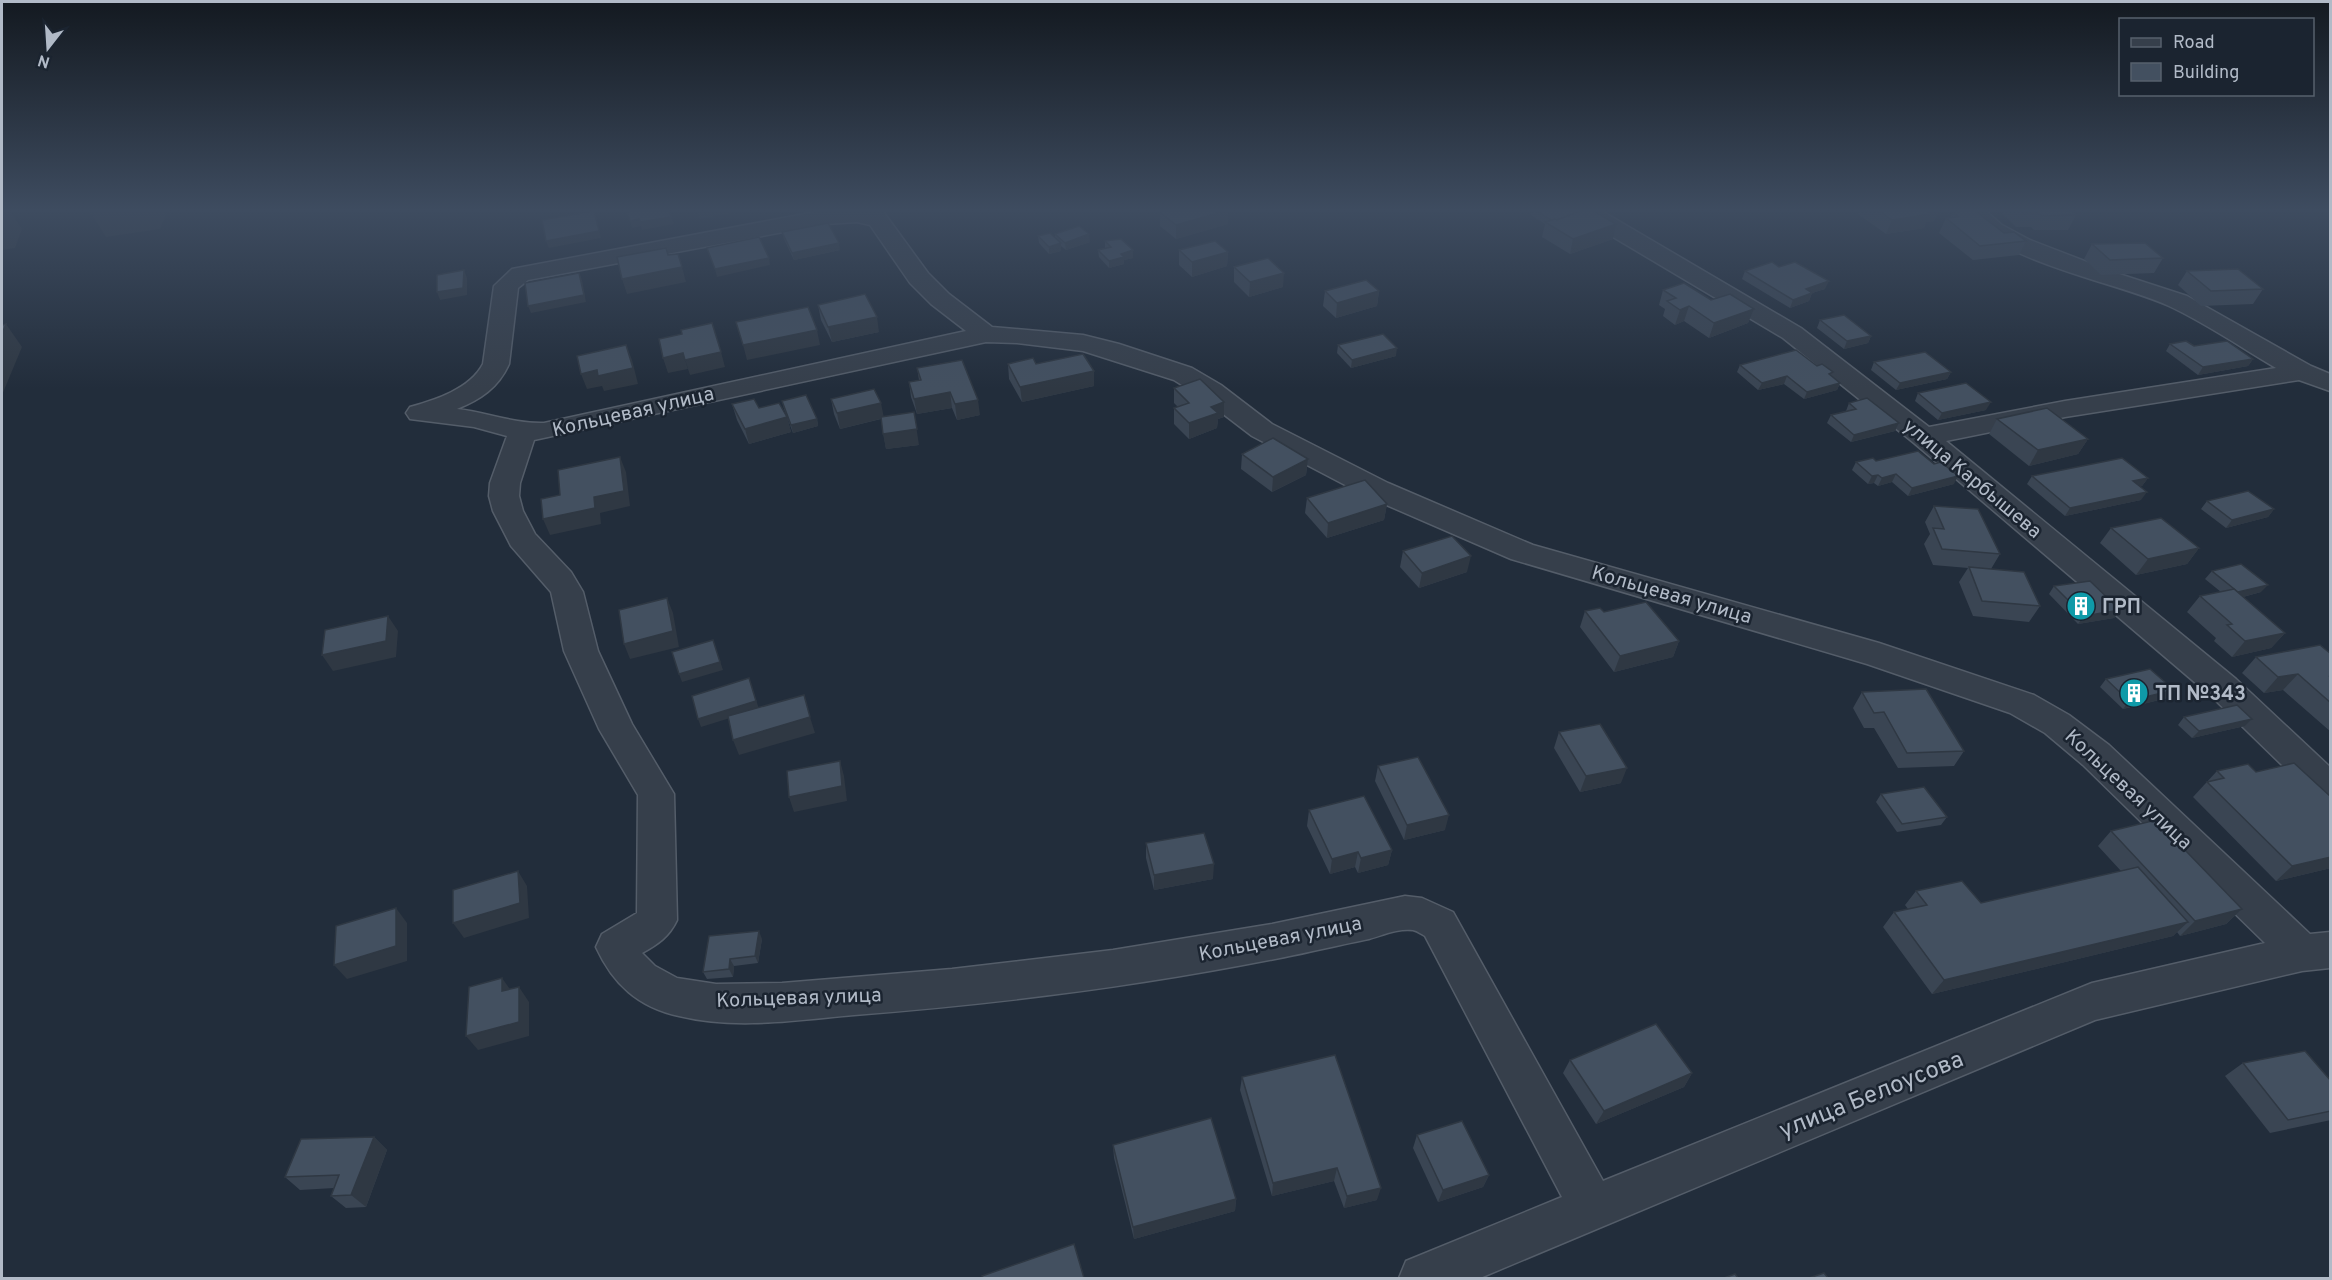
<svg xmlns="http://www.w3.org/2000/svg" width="2332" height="1280" viewBox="0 0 2332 1280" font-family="Overpass,sans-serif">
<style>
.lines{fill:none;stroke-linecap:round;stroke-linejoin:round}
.street-casing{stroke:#545d69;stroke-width:3}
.street{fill:#363f4b;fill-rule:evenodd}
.wall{fill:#3a4553}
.shaded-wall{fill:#2f3843}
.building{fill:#435060;stroke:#2f3843;stroke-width:1.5}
.labels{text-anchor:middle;stroke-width:5;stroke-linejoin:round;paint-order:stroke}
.street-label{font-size:20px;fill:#b1bac7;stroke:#1b2430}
.poi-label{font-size:20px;font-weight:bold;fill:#b1bac7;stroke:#1b2430;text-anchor:start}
.near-street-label{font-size:24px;fill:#b1bac7;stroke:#1b2430}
</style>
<rect width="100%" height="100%" fill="#222d3b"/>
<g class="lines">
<g class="street-casing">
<g id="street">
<path d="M826,210h56l46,63 21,21 43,33 91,8 36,9 73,24 29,17 51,39 116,59 145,62 346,98 155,52 35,20 40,30 201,189 20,-2v36l-28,3 -207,49 -615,258h-81l7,-17 156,-64 -137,-261c-4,-2 -7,-5 -12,-6 -15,-2 -30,5 -44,9 -30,6 -59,13 -89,19 -140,28 -283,46 -426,57 -57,5 -118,15 -175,1 -41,-9 -66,-32 -83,-69l6,-13 35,-21 1,-118 -39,-66 -35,-78 -13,-59 -40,-46 -18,-35 -4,-15 1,-13 17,-47 -33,-9 -64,-8 -4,-6 4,-6c25,-7 60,-18 73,-43l11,-78 18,-17zM857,222l13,3 40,58 21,21 35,27 -422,92c-30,1 -58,-11 -87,-14 24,-10 41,-21 52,-45l9,-76 10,-8 298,-56zM986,342l31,1 66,8 91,29 27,17 51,39 116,61 143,62 356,105 143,49 35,20 38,32 182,178 -173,40 -489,198 -150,-269 -31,-14 -17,-2 -133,28 -159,26 -161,19 -170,14 -66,1 -39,-6 -22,-12 -13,-13c16,-9 27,-16 35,-33l-3,-126 -42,-70 -34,-73 -15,-59 -12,-20 -36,-38 -12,-23 -4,-15 1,-13 14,-43z"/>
<path d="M1573,210h27l201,118 128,99 136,-26 211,-33c-34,-20 -72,-46 -107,-62 -55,-25 -174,-44 -208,-96h24l17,15 28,15 83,32 74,24 124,70 19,8v17l-31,-11 -234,37 -119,24 290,238 94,88v36l-13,-4 -105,-102 -298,-254 -131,-105 -207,-123z"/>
</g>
</g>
<use href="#street" class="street"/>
</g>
<g class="wall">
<path d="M1228,210v14l-52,15 -16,-13v-14z"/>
<path d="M1532,210h43l38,29 -43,15 -28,-17 3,-13 -14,-9z"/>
<path d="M1860,210h79l-5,11 -8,1 -2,6 -38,6 -28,-20z"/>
<path d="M2004,210h67l5,5 -8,15h-34l-3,-3h-15l-14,-14z"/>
<path d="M1953,212l51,21 22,8 -7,14 -46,5 -34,-27 7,-15h4z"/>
<path d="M782,232l58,18 -46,10 -10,-21z"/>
<path d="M1055,234l35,8 -24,8 -5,-4v5l-12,3 -10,-11 -1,-7 17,2z"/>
<path d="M1105,241l28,17 -9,2v4l-15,4 -10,-11 -1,-7 7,-2z"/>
<path d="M2092,244l71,14 -9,15 -53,2 -17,-16z"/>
<path d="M1179,250l49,2 -1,14 -35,11 -13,-12z"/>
<path d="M1234,267l49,20 -34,10 -15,-15z"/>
<path d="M1779,267l46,22 -13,4 -3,8 -19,7 -48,-29 3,-8z"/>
<path d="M2187,271l76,18 -10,15 -52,2 -23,-21z"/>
<path d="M1663,290l48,10 43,9 -6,14 -39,15 -25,-17 -9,4 -12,-9 2,-7 -6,-4z"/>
<path d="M1325,291h54l-2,15 -41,12 -13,-12z"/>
<path d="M818,305l61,27 -47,10 -11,-22z"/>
<path d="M1820,320l51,16 -3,7 -24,6 -27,-21z"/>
<path d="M2170,344l24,2 59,13 -5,7 -50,9 -32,-24z"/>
<path d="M1338,345l58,11 -45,12 -14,-15z"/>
<path d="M1874,362l77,10 -4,7 -51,11 -25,-20z"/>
<path d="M1008,364h28l58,22 -72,16 -13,-23z"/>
<path d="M1740,365l77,1 23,17 -3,7 -33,9 -20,-15 -26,6 -21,-18z"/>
<path d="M917,368l63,47 -23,5 -5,-12 -35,6 -6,-17 -2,-15 10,-2z"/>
<path d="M1174,388l50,14v15l-6,2 -1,9 -28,11 -15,-15v-16l4,-1 -4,-4z"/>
<path d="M1918,393l68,17 -48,10 -23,-19z"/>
<path d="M831,399l52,17 36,29 -33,4 -5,-30 -41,10 -6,-15z"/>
<path d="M782,401l35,18 1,7 -25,7 -9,-24z"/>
<path d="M1849,403l50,20 -4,8 -44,11 -24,-19 4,-8 15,-4z"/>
<path d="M732,404l27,4 28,9 4,15 -42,12 -12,-24z"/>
<path d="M1997,419l91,20 -10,15 -49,12 -40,-32z"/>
<path d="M1242,454l66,5 -2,16 -34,17 -31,-23z"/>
<path d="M1876,461l78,23 -46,12 -16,-14 -14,4 -4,-3 -6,1 -16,-14 4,-8z"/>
<path d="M2032,476l116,2 -6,8 -3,1 2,13 -76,16 -38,-32z"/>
<path d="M1307,498l80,6 -3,16 -57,18 -22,-25z"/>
<path d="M2207,501l67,8 -6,8 -42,11 -25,-19z"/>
<path d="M1934,506l66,48 -9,15 49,37 -11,16 -56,-6 -14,-34 9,-14 -35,-3 -9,-21 6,-10 -5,-12z"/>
<path d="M2111,528l88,20 -12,16 -51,11 -36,-32z"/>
<path d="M1403,551l64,21 -48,16 -19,-21z"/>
<path d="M2212,571l49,21 -18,5 42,36 -14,15 -39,9 -18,-16 2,-3 -29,-26 13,-16 21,-4 -16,-13z"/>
<path d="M2054,586l66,24 -6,8 -36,6 -29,-30z"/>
<path d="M1585,611l19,1 75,29 -6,16 -59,15 -34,-45z"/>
<path d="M2331,654v78l-48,-42 -19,3 -22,-20 14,-16z"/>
<path d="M2106,679l61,19 -44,11 -23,-22z"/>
<path d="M1862,692l102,59 -10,15 -56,2 -24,-40h-10l-11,-20z"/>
<path d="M2184,717l68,2 -7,7 -53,12 -14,-13z"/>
<path d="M1559,732l62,51 -41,9 -26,-44z"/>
<path d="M1378,766l67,64 -41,10 -29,-59z"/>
<path d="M2217,771l39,1 75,25v71l-55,13 -83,-84z"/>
<path d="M1881,794l66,23 -6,8 -44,7 -21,-30z"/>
<path d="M1309,810l83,40 -4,15 -30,8 -3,-6 -25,7 -23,-48z"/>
<path d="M2111,831l131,78 -16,15 -46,12 -3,-4 -4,4 -241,58 -49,-67 11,-15 14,-3 -3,-4 11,-14 65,12 140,-32 -23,-25z"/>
<path d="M1146,843l67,36 -59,11 -8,-32z"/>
<path d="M762,939l-4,24 -24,3 -1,11 -26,2 -4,-7z"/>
<path d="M1570,1060l122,13 -8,14 -88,37 -33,-51z"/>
<path d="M2243,1063l88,18v39l-61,13 -45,-57z"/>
<path d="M1242,1077l135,123 -33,8 -10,-27 -62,15 -32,-106z"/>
<path d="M1417,1135l72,40 -6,12 -45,15 -25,-54z"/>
<path d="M374,1137l13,13 -21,57 -20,1 -15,-12 3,-8 -34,2 -15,-13z"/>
<path d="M1113,1145l123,54 -1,12 -101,28 -20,-81z"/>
</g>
<g class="shaded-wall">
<path d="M2,210h7l13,19 -7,19 -13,2z"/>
<path d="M89,210h79l-8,19 -54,8z"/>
<path d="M708,210h39l-47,9 -2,-7z"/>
<path d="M1228,210v14l-52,15v-14z"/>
<path d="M1923,210h16l-5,11 -8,1 -2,6 -38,6 6,-14z"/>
<path d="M594,211l7,27 -52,10 -3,-7z"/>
<path d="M671,217l3,7 -32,6 -1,-4 -9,2 -2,-7z"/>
<path d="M1616,224l-3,15 -43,15 3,-15z"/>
<path d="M1089,234l1,8 -24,8 -1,-7z"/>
<path d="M839,243l1,7 -46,10 -2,-7z"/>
<path d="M1061,243v8l-12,3v-7z"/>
<path d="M1133,250v8l-9,2v4l-15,4v-7l12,-7z"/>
<path d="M1228,252l-1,14 -35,11v-15z"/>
<path d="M769,258l1,7 -53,12 -2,-8z"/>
<path d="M682,267l4,15 -59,12 -5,-15z"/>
<path d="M464,270l3,8v17l-27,5 -3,-8z"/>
<path d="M579,273l3,7 4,22 -55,11 -3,-7z"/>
<path d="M1284,273l-1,14 -34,10 1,-15z"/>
<path d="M1829,281l-4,8 -13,4 -3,8 -19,7 3,-8 13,-11z"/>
<path d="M1379,291l-2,15 -41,12 1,-15z"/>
<path d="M1689,306l-5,15 -9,4 5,-15z"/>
<path d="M1754,309l-6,14 -39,15 5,-15z"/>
<path d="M877,317l2,15 -47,10 -4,-15z"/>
<path d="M6,324l16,23 -20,48v-61z"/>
<path d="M817,330l3,15 -73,15 -4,-15z"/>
<path d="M1871,336l-3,7 -24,6 3,-8z"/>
<path d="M626,345l6,15 6,24 -34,7 -2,-5 -15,3 -6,-15 16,-4z"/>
<path d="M1397,348l-1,8 -45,12 1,-8z"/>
<path d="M721,352l4,15 -35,8 -5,-15z"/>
<path d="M683,353l5,16 -20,4 -5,-15z"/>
<path d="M2253,359l-5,7 -50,9 5,-8z"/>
<path d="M1094,371v15l-72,16 -2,-15z"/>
<path d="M1951,372l-4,7 -51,11 4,-7z"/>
<path d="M1787,376l-3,8 -26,6 4,-7z"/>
<path d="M1840,383l-3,7 -33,9 3,-7z"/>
<path d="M950,392l2,16 -35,6 -3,-15z"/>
<path d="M978,400l2,15 -23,5 -2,-16z"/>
<path d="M1224,402v15l-6,2 -1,9 -28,11v-16l22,-16z"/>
<path d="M1991,402l-5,8 -48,10 4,-7z"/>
<path d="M881,403l3,15 -44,11 -3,-16z"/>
<path d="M914,412l5,33 -33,4 -3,-15z"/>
<path d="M787,417l4,15 -42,12 -4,-15z"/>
<path d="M817,419l1,7 -25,7 -2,-8z"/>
<path d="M1899,423l-4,8 -44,11 3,-7z"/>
<path d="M2088,439l-10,15 -49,12 9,-16z"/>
<path d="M620,457l6,15 4,34 -30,7 1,11 -51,11 -7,-16 51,-22z"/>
<path d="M1308,459l-2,16 -34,17 1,-15z"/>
<path d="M1896,474l-4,8 -14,4 4,-8z"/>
<path d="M1878,475l-4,8 -6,1 4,-8z"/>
<path d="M1958,476l-4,8 -46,12 4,-8z"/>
<path d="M2148,478l-6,8 -14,3 5,-8z"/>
<path d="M2147,492l-6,8 -76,16 5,-8z"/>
<path d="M1387,504l-3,16 -57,18 1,-15z"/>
<path d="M2274,509l-6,8 -42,11 6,-8z"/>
<path d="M2199,548l-12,16 -51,11 12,-16z"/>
<path d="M1471,556l-4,16 -48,16 3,-15z"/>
<path d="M2268,585l-7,7 -30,8 7,-8z"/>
<path d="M667,598l6,15 6,34 -49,12 -6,-15z"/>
<path d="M2120,610l-6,8 -36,6 6,-8z"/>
<path d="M388,616l10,15 -2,26 -63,14 -11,-16z"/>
<path d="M2285,633l-14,15 -39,9 13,-16z"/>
<path d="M713,640l10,30 -41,12 -3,-8z"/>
<path d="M1679,641l-6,16 -59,15 6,-16z"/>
<path d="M2298,674l-15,16 -19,3 14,-16z"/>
<path d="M749,678l10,31 -58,18 -3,-8z"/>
<path d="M2174,690l-7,8 -44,11 6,-8z"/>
<path d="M810,717l5,16 -76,22 -6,-15z"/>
<path d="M2252,719l-7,7 -53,12 7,-7z"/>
<path d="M840,761l4,15 3,25 -53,11 -5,-15z"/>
<path d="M1627,768l-6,15 -41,9 6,-16z"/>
<path d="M1449,815l-4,15 -41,10 3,-15z"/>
<path d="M1392,850l-4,15 -30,8 3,-15z"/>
<path d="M1358,852l-3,15 -25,7 2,-15z"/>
<path d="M2331,857v11l-55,13 16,-15z"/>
<path d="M1214,864l-1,15 -59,11v-15z"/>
<path d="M518,871l9,15 2,32 -65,20 -11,-15z"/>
<path d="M396,908l11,15v38l-60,18 -13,-14z"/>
<path d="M2242,909l-16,15 -46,12 15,-15z"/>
<path d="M2188,922l-15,14 -241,58 12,-14z"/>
<path d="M759,931l3,8 -4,24 -3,-7z"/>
<path d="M730,959l4,7 -1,11 -4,-8z"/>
<path d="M502,978l10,14 -10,-1z"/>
<path d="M519,987l10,15v34l-51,14 -12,-14z"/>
<path d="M1692,1073l-8,14 -88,37 8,-13z"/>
<path d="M374,1137l13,13 -21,57 -15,-12z"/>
<path d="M1337,1168l-3,13 -62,15 1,-13z"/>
<path d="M1489,1175l-6,12 -45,15 5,-12z"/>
<path d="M1381,1188l-4,12 -33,8 3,-12z"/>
<path d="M1236,1199l-1,12 -101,28 -1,-12z"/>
</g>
<g class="building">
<path d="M627,210h42l2,7 -31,5 -1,-3 -9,2z"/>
<path d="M1166,210h62l-52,15 -16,-13z"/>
<path d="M1535,210h40l3,2 -21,8 -2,-1 -4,1z"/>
<path d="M1583,210h9l24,14 -43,15 -28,-17 10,-3 2,1z"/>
<path d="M1878,210h47l5,4 -38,6z"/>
<path d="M1974,210l30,23 10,-1 12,9 -46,5 -34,-28 12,-1 -5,-5z"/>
<path d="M2020,210h51l5,5 -34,1 -3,-3h-16z"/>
<path d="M594,211l5,20 -53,10 -4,-21z"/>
<path d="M828,223l11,20 -47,10 -10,-21z"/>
<path d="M1079,226l10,8 -24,9 -10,-9z"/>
<path d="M1050,233l11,10 -12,4 -11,-11z"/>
<path d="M759,237l10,21 -54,11 -8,-21z"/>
<path d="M1121,239l12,11 -12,4 3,3 -15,4 -11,-11 13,-3 -6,-6z"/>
<path d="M1215,241l13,11 -36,10 -13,-12z"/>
<path d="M2145,243l18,15 -53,2 -18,-16z"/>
<path d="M666,248l2,7 10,-1 4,13 -60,12 -5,-22z"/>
<path d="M1268,258l16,15 -34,9 -16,-15z"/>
<path d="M1772,262l7,5 16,-5 34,19 -23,8 6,4 -19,7 -48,-29z"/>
<path d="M2238,269l25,20 -52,2 -24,-20z"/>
<path d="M464,270l-1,18 -26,4v-17z"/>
<path d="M579,273l5,22 -56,11 -3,-23z"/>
<path d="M1366,280l13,11 -42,12 -12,-12z"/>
<path d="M1684,283l27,17 19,-6 24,15 -40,14 -25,-17 -9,4 -13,-9 9,-3 -13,-8z"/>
<path d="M865,294l12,23 -49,10 -10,-22z"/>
<path d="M808,307l9,23 -74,15 -7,-23z"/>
<path d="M1844,315l27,21 -24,5 -27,-21z"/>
<path d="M712,323l9,29 -36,8 -2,-7 -20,5 -4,-19 23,-5 -1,-4z"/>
<path d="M6,324l-4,10v-9z"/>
<path d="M1383,334l14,14 -45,12 -14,-15z"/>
<path d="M2186,341l8,5 33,-5 26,18 -50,8 -33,-23z"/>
<path d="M626,345l7,23 -35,8 -1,-6 -16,4 -4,-18z"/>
<path d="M1796,350l21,16 5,-2 11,8 -4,2 11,9 -33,9 -20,-16 -25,7 -22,-18z"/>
<path d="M1925,352l26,20 -51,11 -26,-21z"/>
<path d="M1083,354l11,17 -74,16 -12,-23 25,-6 3,6z"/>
<path d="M962,360l16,40 -23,4 -5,-12 -36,7 -5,-17 12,-2 -4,-12z"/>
<path d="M1200,379l24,23 -13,5 7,6 -29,10 -15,-15 15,-5 -15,-15z"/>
<path d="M1966,383l25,19 -49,11 -24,-20z"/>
<path d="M874,389l7,14 -44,10 -6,-14z"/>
<path d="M806,395l11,24 -26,6 -9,-24z"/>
<path d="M1867,398l32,25 -45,12 -23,-20 25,-6 -7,-6z"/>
<path d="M754,399l5,9 20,-5 8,14 -42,12 -13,-25z"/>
<path d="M2047,408l41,31 -50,11 -41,-31z"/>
<path d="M914,412l3,17 -34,5 -2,-17z"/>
<path d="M1273,438l35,21 -35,18 -31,-23z"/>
<path d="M1918,451l16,13 7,-2 17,14 -46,12 -16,-14 -14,4 -4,-3 -6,1 -16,-14 17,-4 3,3z"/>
<path d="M620,457l4,34 -30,6 1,11 -52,11 -2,-20 19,-4 -2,-25z"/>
<path d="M2122,458l26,20 -15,3 14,11 -77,16 -38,-32z"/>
<path d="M1365,480l22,24 -59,19 -21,-25z"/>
<path d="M2248,491l26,18 -42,11 -25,-19z"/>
<path d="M1934,506l44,3 22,45 -58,-5 -9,-21 11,1z"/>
<path d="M2161,518l38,30 -51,11 -37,-31z"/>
<path d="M1452,536l19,20 -49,17 -19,-22z"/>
<path d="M2241,564l27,21 -30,7 -26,-21z"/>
<path d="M1969,567l55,5 16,34 -58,-5z"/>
<path d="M2090,581l30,29 -36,6 -30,-30z"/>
<path d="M2234,589l51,44 -40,8 -18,-16 5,-1 -32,-28z"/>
<path d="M667,598l6,33 -49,13 -5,-34z"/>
<path d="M1646,602l33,39 -59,15 -35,-45 15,-3 4,4z"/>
<path d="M388,616l-2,25 -64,14 3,-25z"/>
<path d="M713,640l7,22 -41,12 -7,-22z"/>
<path d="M2320,645l11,9v22h-2l2,1v26l-33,-29 -20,3 -22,-20z"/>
<path d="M2150,669l24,21 -45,11 -23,-22z"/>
<path d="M749,678l7,23 -58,18 -6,-23z"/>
<path d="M1926,689l38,62 -57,2 -23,-41 -10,1 -12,-21z"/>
<path d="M804,695l6,22 -77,23 -5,-24z"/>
<path d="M2237,705l15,14 -53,12 -15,-14z"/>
<path d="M1600,724l27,44 -41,8 -27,-44z"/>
<path d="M1418,757l31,58 -42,10 -29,-59z"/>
<path d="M840,761l2,25 -53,11 -2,-26z"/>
<path d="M2294,763l37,34v60l-39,9 -85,-84 17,-4 -7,-7 31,-7 8,8z"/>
<path d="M1924,787l23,30 -45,7 -21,-30z"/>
<path d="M1364,796l28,54 -31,8 -3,-6 -26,7 -23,-49z"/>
<path d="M2156,820l86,89 -47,12 -84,-90z"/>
<path d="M1204,833l10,31 -60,11 -8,-32z"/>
<path d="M2138,867l50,55 -244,58 -50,-68 33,-7 -11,-14 46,-10 19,22z"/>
<path d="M518,871l2,32 -67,20v-33z"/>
<path d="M396,908v38l-62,19 2,-39z"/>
<path d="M759,931l-4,25 -25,3 -1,10 -26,3 6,-36z"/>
<path d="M502,978v13l17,-4v35l-53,14 3,-49z"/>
<path d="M1656,1024l36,49 -88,38 -34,-51z"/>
<path d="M2305,1051l26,30v30l-43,9 -45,-57z"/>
<path d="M1335,1055l46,133 -34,8 -10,-28 -64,15 -31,-106z"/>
<path d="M1211,1118l25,81 -103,28 -20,-82z"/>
<path d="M1462,1121l27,54 -46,15 -26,-55z"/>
<path d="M374,1137l-23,58 -20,1 8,-21 -54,2 16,-38z"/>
<path d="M1074,1244l10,34h-101l-1,-2z"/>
<path d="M1824,1273l4,5h-19z"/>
<path d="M1735,1274l3,4h-14z"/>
</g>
<linearGradient id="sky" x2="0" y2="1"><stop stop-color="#131920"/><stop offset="0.54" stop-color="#3e4c60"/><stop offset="1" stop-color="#3e4c60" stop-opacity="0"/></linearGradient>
<rect width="2332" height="389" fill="url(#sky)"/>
<defs>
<g id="building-disc" transform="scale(1.5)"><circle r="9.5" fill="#0f9aa8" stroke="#1b2430"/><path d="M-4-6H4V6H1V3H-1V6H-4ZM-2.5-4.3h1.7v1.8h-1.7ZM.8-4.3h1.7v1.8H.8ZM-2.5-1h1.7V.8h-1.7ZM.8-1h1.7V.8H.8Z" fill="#fff"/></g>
</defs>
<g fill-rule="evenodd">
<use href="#building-disc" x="2081" y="606"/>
<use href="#building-disc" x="2134" y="693"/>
</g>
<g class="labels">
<g class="street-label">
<text transform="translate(633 411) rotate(-13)" y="7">Кольцевая улица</text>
<text transform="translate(1973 478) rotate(40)" y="7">улица Карбышева</text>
<text transform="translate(1672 594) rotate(16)" y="7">Кольцевая улица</text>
<text transform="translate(2129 789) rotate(43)" y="7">Кольцевая улица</text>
<text transform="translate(1280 938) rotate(-11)" y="7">Кольцевая улица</text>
<text transform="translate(799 997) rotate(-2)" y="7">Кольцевая улица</text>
</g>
<g class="poi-label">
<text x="2102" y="613">ГРП</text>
<text x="2155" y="700">ТП №343</text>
</g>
<g class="near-street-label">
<text transform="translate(1871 1094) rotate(-22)" y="8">улица Белоусова</text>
</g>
</g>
<rect width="2332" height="1280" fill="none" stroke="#b1bac7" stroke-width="6"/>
<rect x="2119" y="18" width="195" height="78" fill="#1b2430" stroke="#57606c" stroke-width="1.5"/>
<rect x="2131" y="38" width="30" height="9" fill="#363f4b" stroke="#57606c" stroke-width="1.5"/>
<text x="2173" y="48" font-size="18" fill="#b1bac7">Road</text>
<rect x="2131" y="63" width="30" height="18" fill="#435060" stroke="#57606c" stroke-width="1.5"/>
<text x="2173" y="78" font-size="18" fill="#b1bac7">Building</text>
<g transform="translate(48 48) rotate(197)" stroke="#1b2430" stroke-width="4.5" paint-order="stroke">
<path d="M0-4.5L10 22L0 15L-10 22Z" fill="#b1bac7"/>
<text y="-9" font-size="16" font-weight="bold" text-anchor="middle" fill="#b1bac7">N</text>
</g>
</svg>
